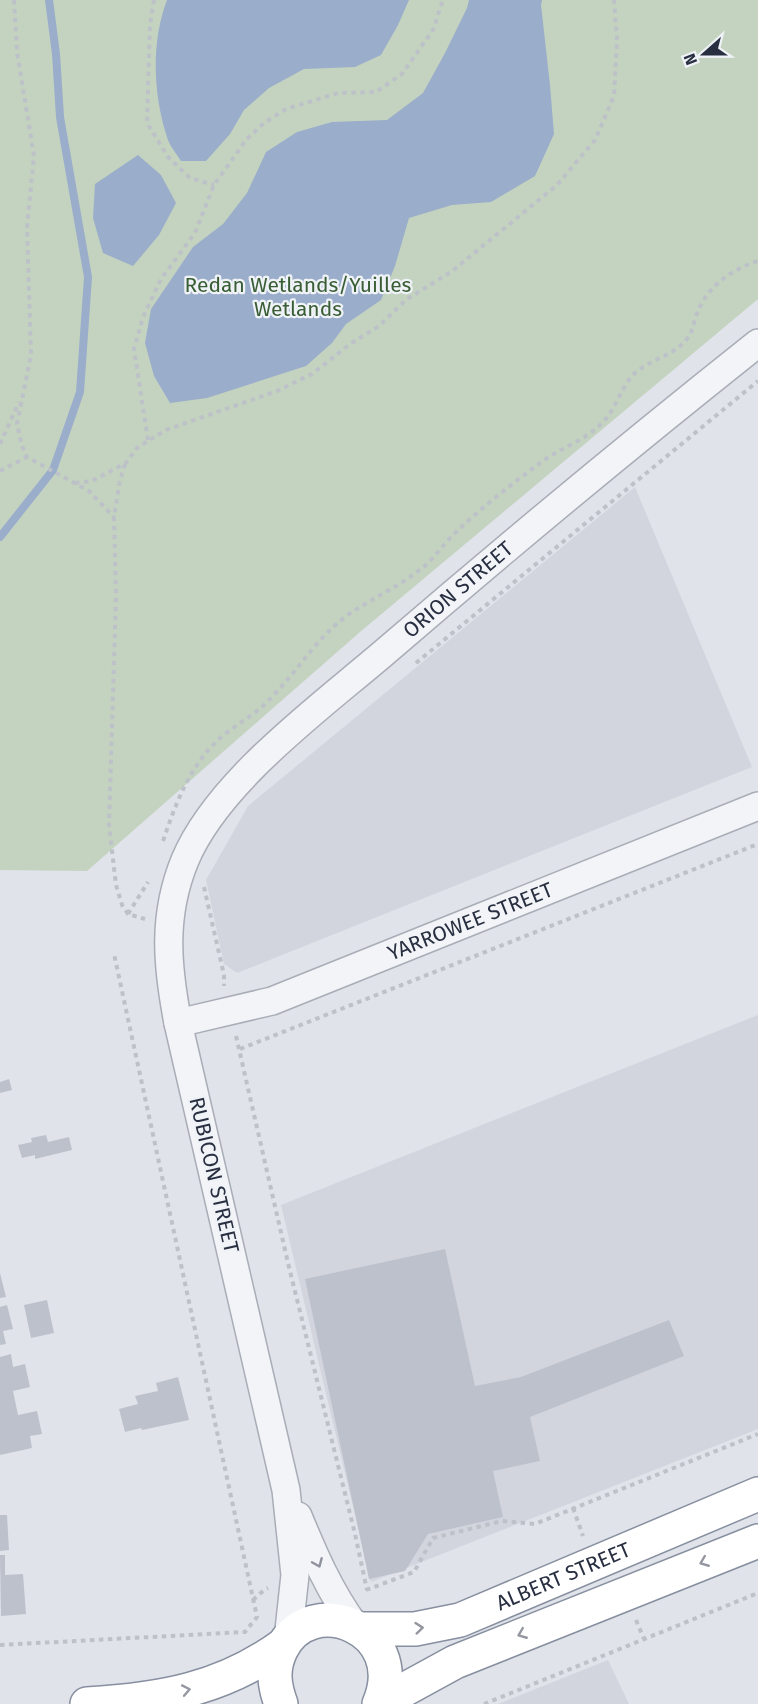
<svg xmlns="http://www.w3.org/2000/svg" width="758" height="1704" viewBox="0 0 758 1704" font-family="'Fira Sans',sans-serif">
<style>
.built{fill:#d2d5de}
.green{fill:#c4d3c0}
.water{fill:#9aadca}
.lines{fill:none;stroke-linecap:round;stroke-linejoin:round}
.stream{stroke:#9aadca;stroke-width:8}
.building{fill:#bdc1cc}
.minor-casing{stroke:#a9adb7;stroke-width:30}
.highway-casing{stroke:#878fa0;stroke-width:36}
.path{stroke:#bdc1c8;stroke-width:4;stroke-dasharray:4.5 4.5;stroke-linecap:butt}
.minor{stroke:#f2f4f7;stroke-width:27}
.highway{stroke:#fff;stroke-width:33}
.oneway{stroke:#9497a0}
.oneway2{stroke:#8d929c}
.labels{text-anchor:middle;stroke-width:4.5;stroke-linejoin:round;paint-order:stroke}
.park-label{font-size:21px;fill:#395d35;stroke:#eff2f6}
.street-label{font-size:21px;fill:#282f41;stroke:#eff2f6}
</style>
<rect width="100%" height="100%" fill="#e0e3e9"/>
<g class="built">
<path d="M635,487l117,280 -515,206 -13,-9 -18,-84 42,-74z"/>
<path d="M758,1015v414l-387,153 -90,-377z"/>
<path d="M608,1660l21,44h-131z"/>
</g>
<path class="green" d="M0,0h758v299l-398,333 -273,239 -87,-1z"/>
<g class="water">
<path d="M167,0h242l-11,25 -17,30 -26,12 -51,2 -35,19 -25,22 -14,24 -24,27h-25c-5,-8 -12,-16 -14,-24 -14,-43 -16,-95 0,-137z"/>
<path d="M469,0h73l-1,5 9,80 4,49 -19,42 -44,26 -39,3 -43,13 -14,48 -14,34 -35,24 -14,19 -26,23 -99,32 -37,5 -16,-27 -9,-33 6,-34 42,-62 30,-23 24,-31 19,-41 31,-20 35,-10 55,-2 36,-27 22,-40 22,-45z"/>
<path d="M138,155l23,20 15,28 -17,32 -26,31 -30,-13 -10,-35 2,-34z"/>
</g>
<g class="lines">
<path class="stream" d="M0,537l53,-67 27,-78 8,-115 -28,-160 -4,-63 -7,-54"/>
</g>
<g class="building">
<path d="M9,1079l3,11 -12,3v-11z"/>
<path d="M46,1135l2,7 21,-5 3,13 -37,9v-4l-13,3 -4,-13 14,-3 -1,-4z"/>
<path d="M445,1249l30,137 46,-9 148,-57 15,36 -154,61 10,44 -47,10 10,46 -75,17 -23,37 -36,8 -64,-300z"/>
<path d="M0,1273l6,24 -6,1z"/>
<path d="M47,1300l7,33 -23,5 -7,-33z"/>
<path d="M7,1305l6,24 -10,2 3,13 -6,1v-38z"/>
<path d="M11,1354l2,13 12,-3 5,23 -17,4 5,24 19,-4 5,23 -12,2 2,12 -32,7v-98z"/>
<path d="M178,1377l11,43 -47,10 -1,-2 -16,4 -6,-23 19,-5 -3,-8 23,-5 -2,-8z"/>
<path d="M0,1515h7l2,35 -9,1z"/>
<path d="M0,1555h5v20l18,-1 3,40 -25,2z"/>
</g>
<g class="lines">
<g class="minor-casing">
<g id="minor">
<path id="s1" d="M178,1023l94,-22 486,-195"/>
<path d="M298,1516c16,39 32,76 57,110"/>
<path id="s2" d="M288,1639l7,-64 -9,-85 -108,-467c-11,-57 -16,-107 7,-163 33,-79 137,-154 201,-209 122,-105 246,-208 372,-308"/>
</g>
</g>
<g class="highway-casing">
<g id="highway">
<path id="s3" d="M360,1629h55l45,-9 298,-126"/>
<path d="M380,1703l75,-41 303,-121"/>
<path d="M87,1704c73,-4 136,-15 196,-59"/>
<path d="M281,1704c-7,-19 -9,-35 0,-54 29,-61 130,-21 98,54"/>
</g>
</g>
<g class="path">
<path d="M14,0l3,52 17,104 -7,71 4,128 -14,69 5,22 5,11 62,34 25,26"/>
<path d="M154,0l-4,24 -3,99 21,34 22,21 24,7"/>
<path d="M148,440l-14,-91 9,-32 18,-38 34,-46 19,-48 32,-45 18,-17 22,-14 52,-16 38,-1 26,-18 31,-44 10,-30"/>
<path d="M0,444l19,-42"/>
<path d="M125,464l-5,16 -6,37 2,79 -7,229 7,60 6,20 6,9 17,5"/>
<path d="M0,471l27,-14"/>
<path d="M75,483l17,-2 34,-18 11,-15 29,-18 111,-39 35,-17 38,-30 29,-18 28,-27 44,-27 106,-87 38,-45 19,-44 3,-56 -3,-40"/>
<path d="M416,663l342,-282"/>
<path d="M163,841c13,-38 26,-74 56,-102 16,-14 36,-24 50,-39 29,-29 46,-61 80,-86 24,-16 51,-28 73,-46 13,-10 22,-25 34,-36 26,-25 56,-48 84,-69 20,-15 44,-22 61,-39 15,-14 19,-35 32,-49 16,-16 39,-18 53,-35 7,-8 7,-15 10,-24 10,-29 34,-46 62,-55"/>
<path d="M204,887l20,88v11"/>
<path d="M128,914l20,-32"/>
<path d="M236,1036l52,227 67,271 12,56"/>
<path d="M240,1049l518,-205"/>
<path d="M573,1508l10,28"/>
<path d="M366,1590l48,-18 19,-34 69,-17 33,3 223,-90"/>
<path d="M253,1600l11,-10 4,-2"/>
<path d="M636,1620l8,19"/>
<path d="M0,1645l245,-13 12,-15 -143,-663"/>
<path d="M484,1704l274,-111"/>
</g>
<use href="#minor" class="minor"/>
<use href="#highway" class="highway"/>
</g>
<defs><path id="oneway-chevron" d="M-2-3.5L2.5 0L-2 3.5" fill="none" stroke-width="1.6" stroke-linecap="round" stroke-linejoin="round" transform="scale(1.5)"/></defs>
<g class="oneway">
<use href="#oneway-chevron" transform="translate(704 1562) rotate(158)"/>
<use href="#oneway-chevron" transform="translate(419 1628) rotate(-6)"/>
<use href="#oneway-chevron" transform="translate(522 1634) rotate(158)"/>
<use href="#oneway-chevron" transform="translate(186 1690) rotate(-11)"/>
</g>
<use class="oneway2" href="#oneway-chevron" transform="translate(318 1563) rotate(67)"/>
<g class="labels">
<g class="park-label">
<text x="298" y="292">Redan Wetlands/Yuilles<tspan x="298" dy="24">Wetlands</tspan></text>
</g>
<g class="street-label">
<text dy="7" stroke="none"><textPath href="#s2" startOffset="1182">ORION STREET</textPath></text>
<text dy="7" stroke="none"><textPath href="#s1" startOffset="310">YARROWEE STREET</textPath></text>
<text transform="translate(214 1175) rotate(77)" y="7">RUBICON STREET</text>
<text dy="7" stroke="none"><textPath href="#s3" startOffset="213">ALBERT STREET</textPath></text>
</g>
</g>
<g transform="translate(704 54) rotate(249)" stroke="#eff2f6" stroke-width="4.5" paint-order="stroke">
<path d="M0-4.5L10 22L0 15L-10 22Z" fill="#282f41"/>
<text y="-9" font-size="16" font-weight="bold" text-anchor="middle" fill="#282f41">N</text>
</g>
</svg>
